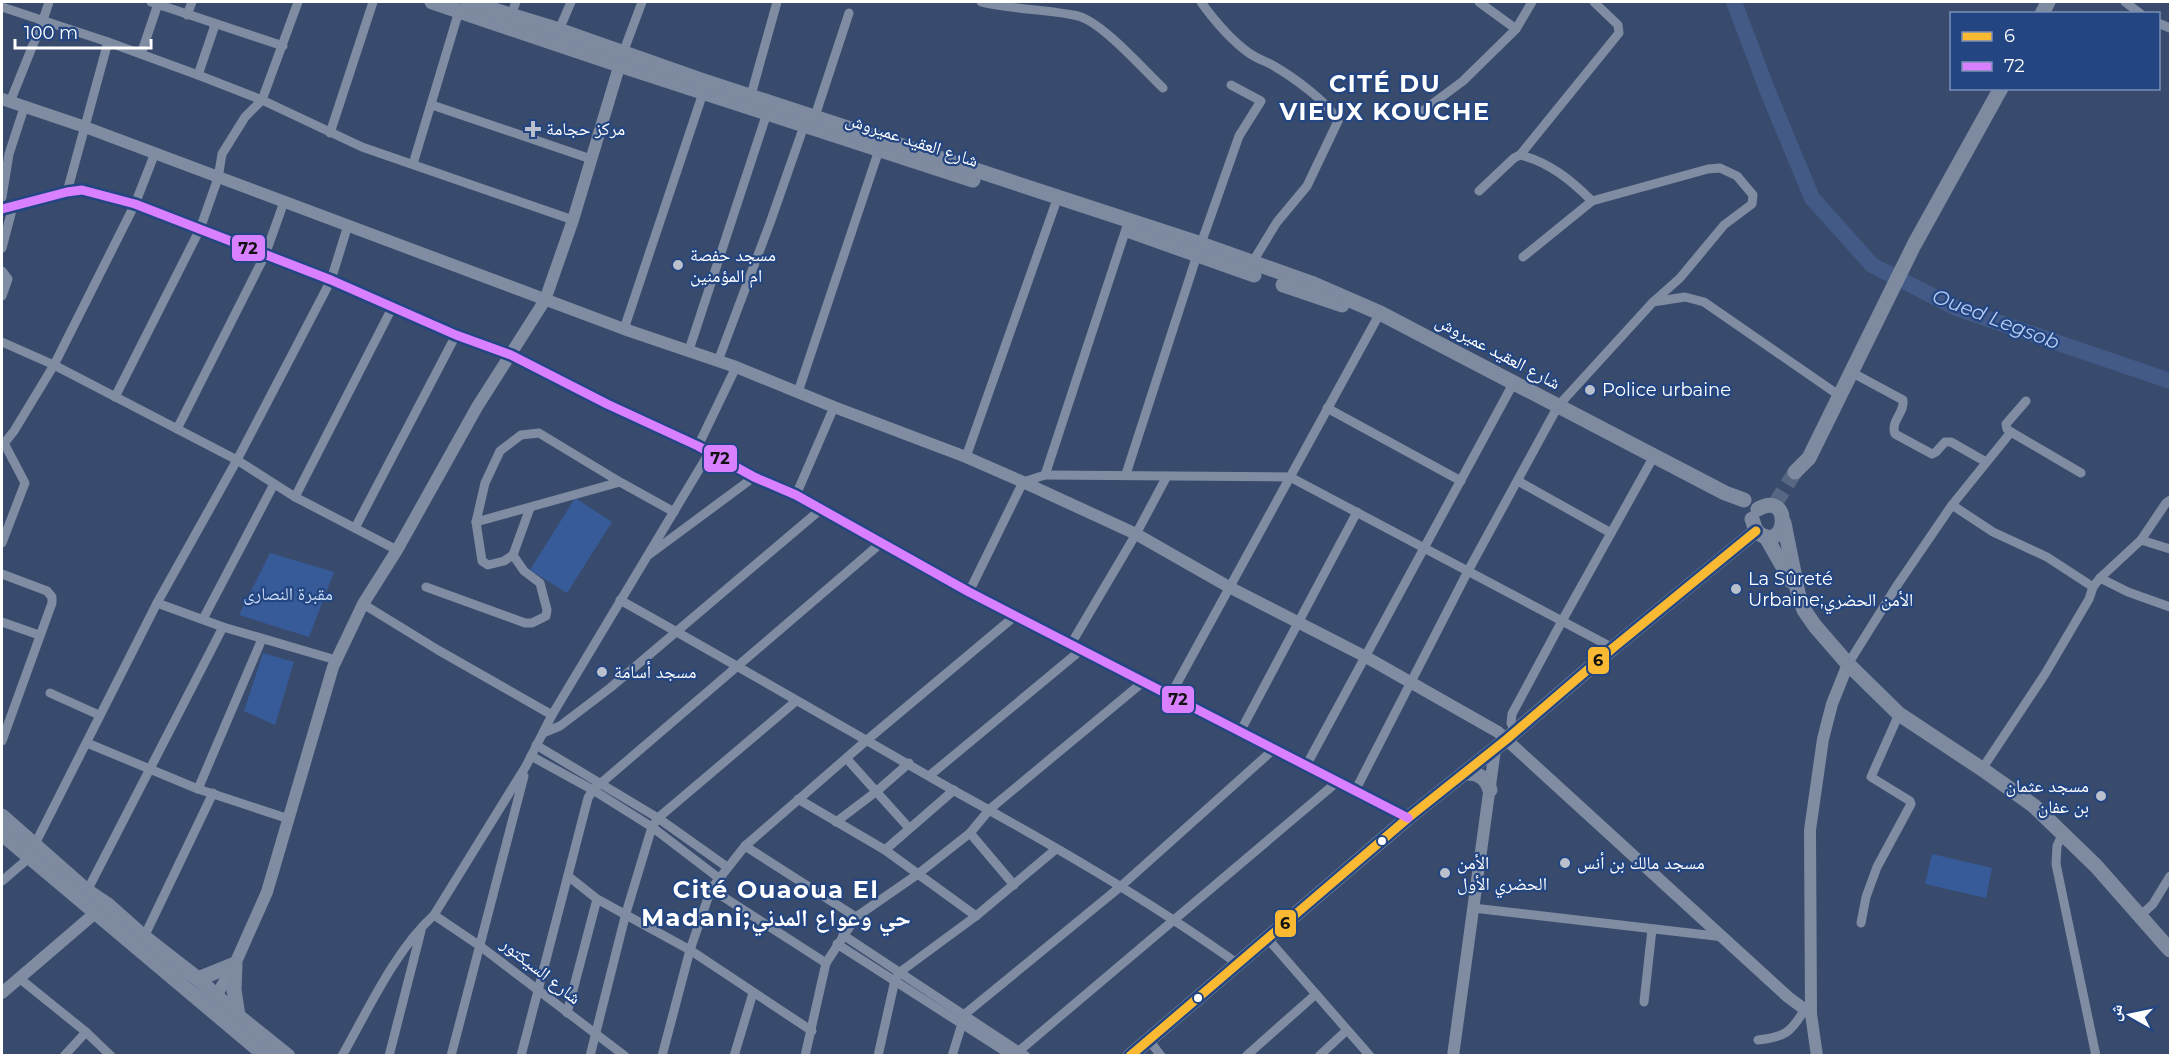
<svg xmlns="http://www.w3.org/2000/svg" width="2172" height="1057" viewBox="0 0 2172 1057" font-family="Montserrat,'Noto Naskh Arabic',sans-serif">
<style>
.green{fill:#375b99}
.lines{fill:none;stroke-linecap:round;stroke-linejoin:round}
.river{stroke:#435a86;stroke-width:16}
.primary-tunnel{stroke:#576682;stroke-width:15;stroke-dasharray:15 8;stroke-linecap:butt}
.minor{stroke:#7f8ca2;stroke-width:9}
.tertiary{stroke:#7f8ca2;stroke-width:12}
.primary{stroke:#7d8aa0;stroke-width:15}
.bus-1-casing{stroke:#234582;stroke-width:14}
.bus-2-casing{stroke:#234582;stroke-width:14}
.bus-1{stroke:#fab933;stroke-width:9}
.bus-2{stroke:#d880ff;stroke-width:9}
.poi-dot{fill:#bac0cc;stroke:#234582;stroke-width:2}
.bus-dot{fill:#fff;stroke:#234582;stroke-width:2}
.labels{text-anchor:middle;stroke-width:4.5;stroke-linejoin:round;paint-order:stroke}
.poi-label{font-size:18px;fill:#fff;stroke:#234582;text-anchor:start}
.street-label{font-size:18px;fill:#fff;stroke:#234582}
.park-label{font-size:18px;fill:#cddcf6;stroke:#234582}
.water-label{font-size:20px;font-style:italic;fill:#b5cbef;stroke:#234582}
.district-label{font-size:24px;font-weight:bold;letter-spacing:1.5px;fill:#fff;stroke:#234582}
.line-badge{stroke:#234582;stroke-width:2}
.pale-badge-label{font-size:16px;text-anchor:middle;font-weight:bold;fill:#111}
</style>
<rect width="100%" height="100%" fill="#394b6c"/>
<g class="green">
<path d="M575,498l37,24 -45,71 -37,-23z"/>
<path d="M270,553l64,19 -25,65 -70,-22z"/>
<path d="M263,653l31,9 -19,63 -31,-14z"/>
<path d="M1932,854l60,14 -6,30 -61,-14z"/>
</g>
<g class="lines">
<path class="river" d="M1734,2l34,90 44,106 60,67 84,43 214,73"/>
<path class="primary-tunnel" d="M1775,504l20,-32"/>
<g class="minor">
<path d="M151,2l132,44"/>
<path d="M981,2c32,8 66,7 97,14 24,6 66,54 85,72"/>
<path d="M1201,2c13,18 30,38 48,51 8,6 17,8 25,13 19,11 54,36 64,55l-31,65 -30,36 -25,41"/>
<path d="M2125,2l16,12"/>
<path d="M2,7l106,35 90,33 64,25 100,47 211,73"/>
<path d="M187,15l5,-13"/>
<path d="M510,18l6,-16"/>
<path d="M2158,23l12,5"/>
<path d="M1516,29l16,-27"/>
<path d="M559,30l12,-28"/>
<path d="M623,53l19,-51"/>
<path d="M141,54l17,-50"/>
<path d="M198,75l17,-50"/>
<path d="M751,95l26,-93"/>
<path d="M10,102l33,-82 6,-18"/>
<path d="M432,105l159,54"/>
<path d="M1424,110l39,-29 53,-52 -37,-27"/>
<path d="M815,116l34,-103"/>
<path d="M330,133l43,-131"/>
<path d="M1520,155l99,-122 -1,-8 -24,-23"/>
<path d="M413,164l46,-153"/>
<path d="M1479,191l35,-33 6,-3c29,7 51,25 72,46"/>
<path d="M67,192l41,-150"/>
<path d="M2,197l7,-43 15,-46"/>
<path d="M2,209l65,-17 15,-2 53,14 196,76 125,55 55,20 96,49 91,42 56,31 42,18 173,97 439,226"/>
<path d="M2,248l11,-42"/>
<path d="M1523,257l69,-56 116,-32 12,-1 17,8 16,19 -1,9 -28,21 -44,53 -27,24"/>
<path d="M2,271l6,8 -6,17"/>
<path d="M624,329l79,-236"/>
<path d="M2,342l52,23 183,95 58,37 102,53"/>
<path d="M689,350l78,-237"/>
<path d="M718,361l52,-138 34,-97"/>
<path d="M1851,372l52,28c2,13 -13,21 -8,34l37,20 4,-2 9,-10h6l35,20"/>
<path d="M798,392l81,-242"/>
<path d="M115,397l85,-168 18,-51 4,-24 23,-37 17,-17 36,-98"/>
<path d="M1327,408l134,73"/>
<path d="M177,429l88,-174 19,-53"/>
<path d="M2011,432l70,41"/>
<path d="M2,446l12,-15 40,-66 81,-161 20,-51"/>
<path d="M698,446l38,-79"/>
<path d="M966,457l89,-252"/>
<path d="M1126,474l71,-219 42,-119 22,-35 -30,-16"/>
<path d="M1045,475l245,2 323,171"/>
<path d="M1518,481l93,52"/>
<path d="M620,482l-144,40 9,-39 15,-32 21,-16 18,-2 81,49 54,30"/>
<path d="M796,495l38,-88"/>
<path d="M295,497l97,-189"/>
<path d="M1952,505l41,27 54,25 46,30"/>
<path d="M476,522l6,39 6,4 16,-4 9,-6 17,-47"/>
<path d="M355,528l101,-193"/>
<path d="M2141,540l29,9"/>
<path d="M2,543l23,-60 -21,-40"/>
<path d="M650,554l104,-77"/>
<path d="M2,574l45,17 5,6v6l-50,138"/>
<path d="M2100,578l28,14 42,15"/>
<path d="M426,587l99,36h7l14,-7 1,-6 -7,-27 -16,-12 -11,-16"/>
<path d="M969,592l54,-110 22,-7 81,-246"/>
<path d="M620,600c111,62 221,126 331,189 98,54 196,110 287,175"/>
<path d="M157,603l66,24 113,33"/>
<path d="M363,604l75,46 114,65"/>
<path d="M203,619l71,-135"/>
<path d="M2,622l37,13"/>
<path d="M1071,644l65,-110 31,-58"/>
<path d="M1848,664l50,-80 54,-79 59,-73 -4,-3 -1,-5 20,-23"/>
<path d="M50,693l49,22"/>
<path d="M1170,696l210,-383"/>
<path d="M1240,732l117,-220"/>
<path d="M1515,732l-4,-9 1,-9 50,-93 92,-165"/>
<path d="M543,733l17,-7 50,-38 210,-178"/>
<path d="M87,743l111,46 91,30"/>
<path d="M536,745l122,73 69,49"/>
<path d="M531,756l62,34 59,37 68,52"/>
<path d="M847,759l62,69"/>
<path d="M1306,766l208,-384"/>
<path d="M1982,769l63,-95 44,-75 4,-12 7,-9 41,-38 25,-37 4,-3"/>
<path d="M929,776l152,-126"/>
<path d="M198,789l64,-150"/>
<path d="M1355,791l113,-220 90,-165 95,-104 32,-5 19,5 136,94"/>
<path d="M798,799l87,51 91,66"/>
<path d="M836,822l41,-31 32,-28"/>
<path d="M970,833l44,52"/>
<path d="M2062,835l-5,11 -1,18 40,192"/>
<path d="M885,850l69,-60"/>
<path d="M568,876l29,23 93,51 122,81"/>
<path d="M2,881l28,-24 5,-13 122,-241 80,-143 94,-180 17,-55"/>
<path d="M711,889l115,74 30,-46 -111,-71"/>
<path d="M87,891l136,-264"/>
<path d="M1473,908l251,29"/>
<path d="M434,915l46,31 145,110"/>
<path d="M2141,915l12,-11 17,-28"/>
<path d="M856,917l62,-43 52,-41 20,-24 153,-127"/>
<path d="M1861,923l5,-26 11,-30 34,-63 -1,-3 -39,-24 28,-63"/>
<path d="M843,935l183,121"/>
<path d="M144,937l69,-144"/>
<path d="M1267,938l103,118"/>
<path d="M837,944l175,112"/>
<path d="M19,978l67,54 25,24"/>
<path d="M1644,1002l8,-73"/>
<path d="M567,1013l30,-114"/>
<path d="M1149,1040l12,16"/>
<path d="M1758,1040c28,-3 33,-8 47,-31"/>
<path d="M64,1056l22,-24"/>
<path d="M342,1056c26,-46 54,-107 92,-141l92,-149 26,-51 157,-262"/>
<path d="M389,1056l32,-125"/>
<path d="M451,1056l73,-280"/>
<path d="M521,1056l67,-258 5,-8 288,-247"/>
<path d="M590,1056l36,-143 26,-86 6,-9 138,-117"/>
<path d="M662,1056l28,-106 21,-61 34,-43 122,-106 148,-124"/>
<path d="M734,1056l19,-63"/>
<path d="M805,1056l21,-93"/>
<path d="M878,1056l17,-76 5,-8 76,-56 80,-67"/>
<path d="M952,1056l13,-42 155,-127 154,-138"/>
<path d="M1016,1056l3,-5 318,-269"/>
<path d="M1246,1056l70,-62"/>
<path d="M1319,1056l28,-26"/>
</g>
<g class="tertiary">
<path d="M2,99l83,28 539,202 112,38 98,40 132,50 57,25 113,52 93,53 137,70 132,75 290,265 23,17"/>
<path d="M2,993l99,-85"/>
<path d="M213,1001l22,-37 32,-72 66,-225 30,-63 34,-54 80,-143 68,-107 28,-80 49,-163"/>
<path d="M1453,1056l42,-307"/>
<path d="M1817,1056l-6,-42 -1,-184 13,-91 9,-35 16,-40"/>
</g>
<g class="primary">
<path d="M432,2l187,63 354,115"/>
<path d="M468,2l91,28 142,50 500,164 110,39 69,30 345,180 19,7"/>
<path d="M2042,14l6,-12"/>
<path d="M1130,231l124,44"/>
<path d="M1283,285l59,20"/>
<path d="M1795,472l14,-14 105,-213 87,-157"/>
<path d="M1752,519l4,12c31,27 38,-42 2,-22"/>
<path d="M1784,523l14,70 6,17 11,16 33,38 51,50 83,55 52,37 62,60 74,84"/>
<path d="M1766,537l25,44"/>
<path d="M1466,773c12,0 20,4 24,17"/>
<path d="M2,816l85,75 21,14 36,32 54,42 40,37 50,40"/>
<path d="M2,834l264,222"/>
<path d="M198,979l37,-15 -1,26 4,26"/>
<path d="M1130,1056l278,-238 99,-79 106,-91 143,-117"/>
</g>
<g class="bus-1-casing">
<path id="bus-1" d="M1130,1056l278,-238 99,-79 106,-91 143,-117"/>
</g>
<g class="bus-2-casing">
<path id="bus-2" d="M2,209l65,-17 15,-2 53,14 196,76 125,55 55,20 96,49 91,42 56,31 42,18 173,97 439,226"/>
</g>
<use href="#bus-1" class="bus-1"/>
<use href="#bus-2" class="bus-2"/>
</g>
<g class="poi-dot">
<path d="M530 120h6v6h6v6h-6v6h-6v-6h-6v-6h6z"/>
<circle cx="678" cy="265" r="6"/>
<circle cx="1590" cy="390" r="6"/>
<circle cx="1736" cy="589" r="6"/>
<circle cx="602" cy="672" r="6"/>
<circle cx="2101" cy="796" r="6"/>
<circle cx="1565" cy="863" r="6"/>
<circle cx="1445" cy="873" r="6"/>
</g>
<g class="bus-dot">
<circle cx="1382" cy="841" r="5"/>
<circle cx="1198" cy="998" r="5"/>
</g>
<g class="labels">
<g class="poi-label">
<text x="546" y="135">مركز حجامة</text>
<text x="690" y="261">مسجد حفصة<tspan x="690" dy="21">ام المؤمنين</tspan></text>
<text x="1602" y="396">Police urbaine</text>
<text x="1748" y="585">La Sûreté<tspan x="1748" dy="21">Urbaine;الأمن الحضري</tspan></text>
<text x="614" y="678">مسجد أسامة</text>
<text x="2089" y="792" text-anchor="end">مسجد عثمان<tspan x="2089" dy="21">بن عفان</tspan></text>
<text x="1457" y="869">الأمن<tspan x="1457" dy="21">الحضري الأول</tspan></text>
<text x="1577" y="869">مسجد مالك بن أنس</text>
</g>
<g class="street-label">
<text transform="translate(912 140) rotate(18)" y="6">شارع العقيد عميروش</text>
<text transform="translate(1498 352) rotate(28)" y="6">شارع العقيد عميروش</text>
<text transform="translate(541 971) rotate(38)" y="6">شارع السيكتور</text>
</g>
<g class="park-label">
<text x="288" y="600">مقبرة النصارى</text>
</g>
<g class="water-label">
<text transform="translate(1996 319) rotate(21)" y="7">Oued Legsob</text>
</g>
<g class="district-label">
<text x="1385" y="92">CITÉ DU<tspan x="1385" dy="28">VIEUX KOUCHE</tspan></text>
<text x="776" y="898">Cité Ouaoua El<tspan x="776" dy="28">Madani;حي وعواع المدني</tspan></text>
</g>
</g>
<g class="line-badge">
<rect x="231" y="234" width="35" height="28" rx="6" fill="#d880ff"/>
<rect x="703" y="444" width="35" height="29" rx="6" fill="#d880ff"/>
<rect x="1587" y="646" width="23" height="29" rx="6" fill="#fab933"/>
<rect x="1161" y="685" width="34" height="29" rx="6" fill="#d880ff"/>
<rect x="1274" y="909" width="23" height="29" rx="6" fill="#fab933"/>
</g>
<g class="pale-badge-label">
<text x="248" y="254">72</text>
<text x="720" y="464">72</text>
<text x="1598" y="666">6</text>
<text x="1178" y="705">72</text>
<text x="1285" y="929">6</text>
</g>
<rect width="2172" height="1057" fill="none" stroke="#ffffff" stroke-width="6"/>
<rect x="1950" y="12" width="210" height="78" fill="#234582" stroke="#7b8fb4" stroke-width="1.5"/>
<rect x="1962" y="32" width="30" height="9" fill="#fab933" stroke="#7b8fb4" stroke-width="1.5"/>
<text x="2004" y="42" font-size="18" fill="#ffffff">6</text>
<rect x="1962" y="62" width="30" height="9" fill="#d880ff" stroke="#7b8fb4" stroke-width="1.5"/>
<text x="2004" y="72" font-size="18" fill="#ffffff">72</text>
<g transform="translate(2130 1015) rotate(279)" stroke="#234582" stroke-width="4.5" paint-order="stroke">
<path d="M0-4.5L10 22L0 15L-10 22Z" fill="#ffffff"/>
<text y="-9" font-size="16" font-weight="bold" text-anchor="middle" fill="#ffffff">ش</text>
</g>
<path d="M15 39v9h136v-9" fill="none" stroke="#ffffff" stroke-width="3"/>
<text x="24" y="39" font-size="18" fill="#ffffff" stroke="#234582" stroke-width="4.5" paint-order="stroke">100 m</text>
</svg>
